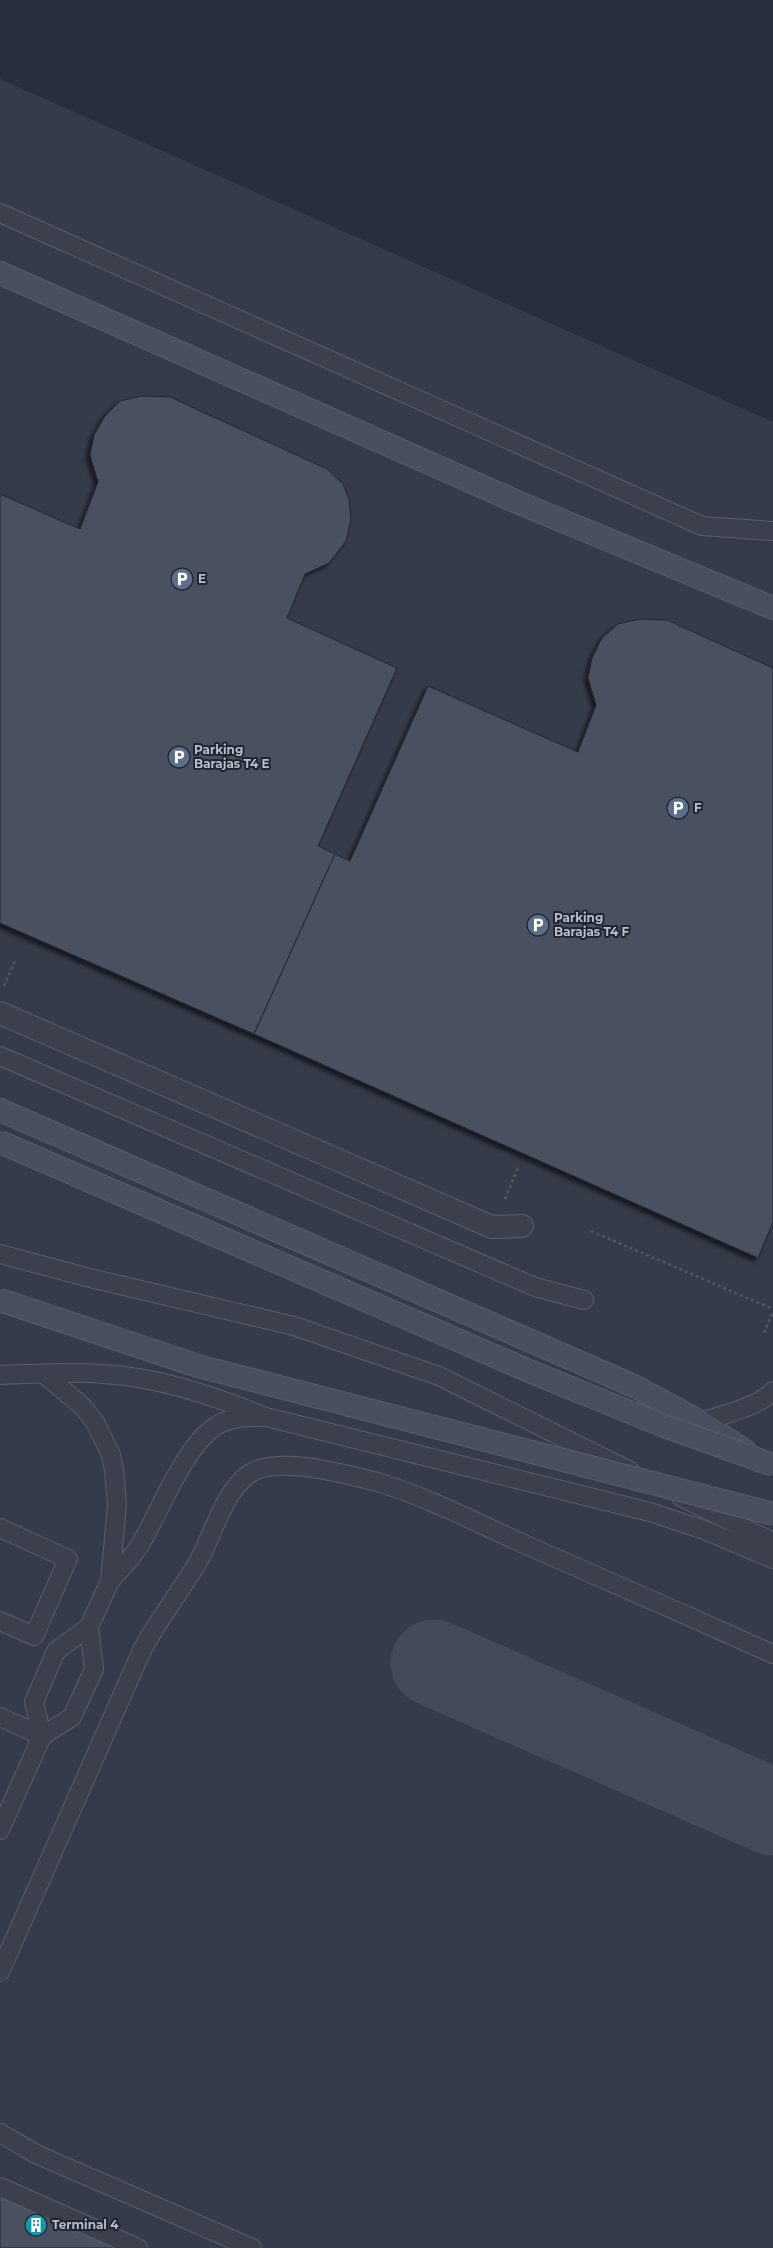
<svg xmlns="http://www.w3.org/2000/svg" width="773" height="2248" viewBox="0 0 773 2248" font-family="Montserrat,sans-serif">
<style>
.airport{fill:#363b49}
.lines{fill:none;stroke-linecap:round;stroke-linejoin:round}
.taxiway{stroke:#444a58;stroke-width:87}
.building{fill:#4a5160;stroke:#232734;filter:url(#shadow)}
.lane-casing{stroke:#5a5e6a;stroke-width:20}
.street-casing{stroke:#5a5e6a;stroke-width:24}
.secondary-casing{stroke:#5a5e6a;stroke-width:24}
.path{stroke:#4c5a5e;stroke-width:2.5;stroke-dasharray:3 3;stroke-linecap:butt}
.lane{stroke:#3c404d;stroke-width:18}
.street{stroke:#3c404d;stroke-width:22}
.secondary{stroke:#4a4f5f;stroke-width:22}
.secondary-bridge-casing{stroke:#5a5e6a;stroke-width:24;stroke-linecap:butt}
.secondary-bridge{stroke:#4a4f5f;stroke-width:22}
.labels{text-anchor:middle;stroke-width:4;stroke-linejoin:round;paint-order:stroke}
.poi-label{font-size:12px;font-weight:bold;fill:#b8bcc7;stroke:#202532;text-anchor:start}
</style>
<defs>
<filter id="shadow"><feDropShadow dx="-3.5" dy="3.5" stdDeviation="2" flood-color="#0009"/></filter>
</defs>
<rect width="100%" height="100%" fill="#282e3c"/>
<path class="airport" d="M0,79l773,343v1826h-773z"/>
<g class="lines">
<path class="taxiway" d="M434,1663l339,149"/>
</g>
<g class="building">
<path d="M142,396l28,1 157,72 16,15 6,15 2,20 -5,22 -17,22 -24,11 -18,44 110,50 -79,178 17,8 -81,180 -254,-111v-429l80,35 18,-47 -8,-27 4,-20 11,-19 15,-15z"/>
<path d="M640,619l27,1 106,48v554l-15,36 -504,-224 81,-180 15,7 78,-175 150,66 18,-47 -8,-27 4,-20 10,-20 16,-14z"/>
<path d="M0,2193l125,55h-125z"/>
</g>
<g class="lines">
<g class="lane-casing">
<g id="lane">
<path d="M0,213l702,313 71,5"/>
<path d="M0,1056l535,231 49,13"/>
<path d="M0,1254l90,24 204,48 145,50 191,95"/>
<path d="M0,1375c34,-1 69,-4 103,-1 54,3 108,21 158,41"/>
<path d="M701,1422c21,-7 57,-15 72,-31"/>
<path d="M681,1497l92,45"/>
<path d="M0,1528l68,31 -34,77 -34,-15"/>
<path d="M110,1581c10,-11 20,-21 28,-33 21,-33 45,-101 78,-122 15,-10 33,-9 50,-9l384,95 54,18 69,29"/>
<path d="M0,1717l42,19"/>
<path d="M42,1736l-8,-34 22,-51 33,-24"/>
<path d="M0,1830l42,-94 30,-19 22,-48 -5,-42 21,-46 7,-76 -3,-35 -3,-15 -16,-33 -13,-16 -38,-32"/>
<path d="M0,1972l143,-324c16,-28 35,-54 52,-81 17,-27 27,-74 54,-93 28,-19 96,0 128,8 51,15 100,41 149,63 82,36 165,72 247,109"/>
<path d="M0,2133l36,21 216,94"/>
<path d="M0,2187l138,61"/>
</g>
</g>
<g class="street-casing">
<path id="street" d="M0,1013l492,214 30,-1"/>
</g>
<g class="secondary-casing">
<g id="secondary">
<path d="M0,273l524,232 249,103"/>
<path d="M0,1110l634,276 67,36 44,29"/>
</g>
</g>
<g class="path">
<path d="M4,986l11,-25"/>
<path d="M505,1199l13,-31"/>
<path d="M591,1231l182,78"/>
<path d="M764,1333l9,-21"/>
</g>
<use href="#lane" class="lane"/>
<use href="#street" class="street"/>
<use href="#secondary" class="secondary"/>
<g class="secondary-bridge-casing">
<g id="secondary-bridge">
<path d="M0,1142l529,229 135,55 109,39"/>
<path d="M0,1300l198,66 575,148"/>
</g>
</g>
<use href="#secondary-bridge" class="secondary-bridge"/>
</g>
<defs>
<g id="parking-disc" transform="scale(1.15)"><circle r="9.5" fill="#5c6f8a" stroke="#202532"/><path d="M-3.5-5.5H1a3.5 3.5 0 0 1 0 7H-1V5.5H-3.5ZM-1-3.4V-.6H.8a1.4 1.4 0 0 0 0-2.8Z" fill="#fff"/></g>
<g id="building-disc" transform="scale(1.15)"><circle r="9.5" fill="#0f9aa8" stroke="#202532"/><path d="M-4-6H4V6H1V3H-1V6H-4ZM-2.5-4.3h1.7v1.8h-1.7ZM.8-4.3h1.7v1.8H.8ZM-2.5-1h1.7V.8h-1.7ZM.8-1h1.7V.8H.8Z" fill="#fff"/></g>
</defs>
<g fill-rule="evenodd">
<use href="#parking-disc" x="182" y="579"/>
<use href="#parking-disc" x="179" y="757"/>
<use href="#parking-disc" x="678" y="808"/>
<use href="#parking-disc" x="538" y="925"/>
<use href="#building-disc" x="36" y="2225"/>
</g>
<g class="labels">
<g class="poi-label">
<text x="198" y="583">E</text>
<text x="194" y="754">Parking<tspan x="194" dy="14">Barajas T4 E</tspan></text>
<text x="694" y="812">F</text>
<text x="554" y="922">Parking<tspan x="554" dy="14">Barajas T4 F</tspan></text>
<text x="52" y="2229">Terminal 4</text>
</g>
</g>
</svg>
